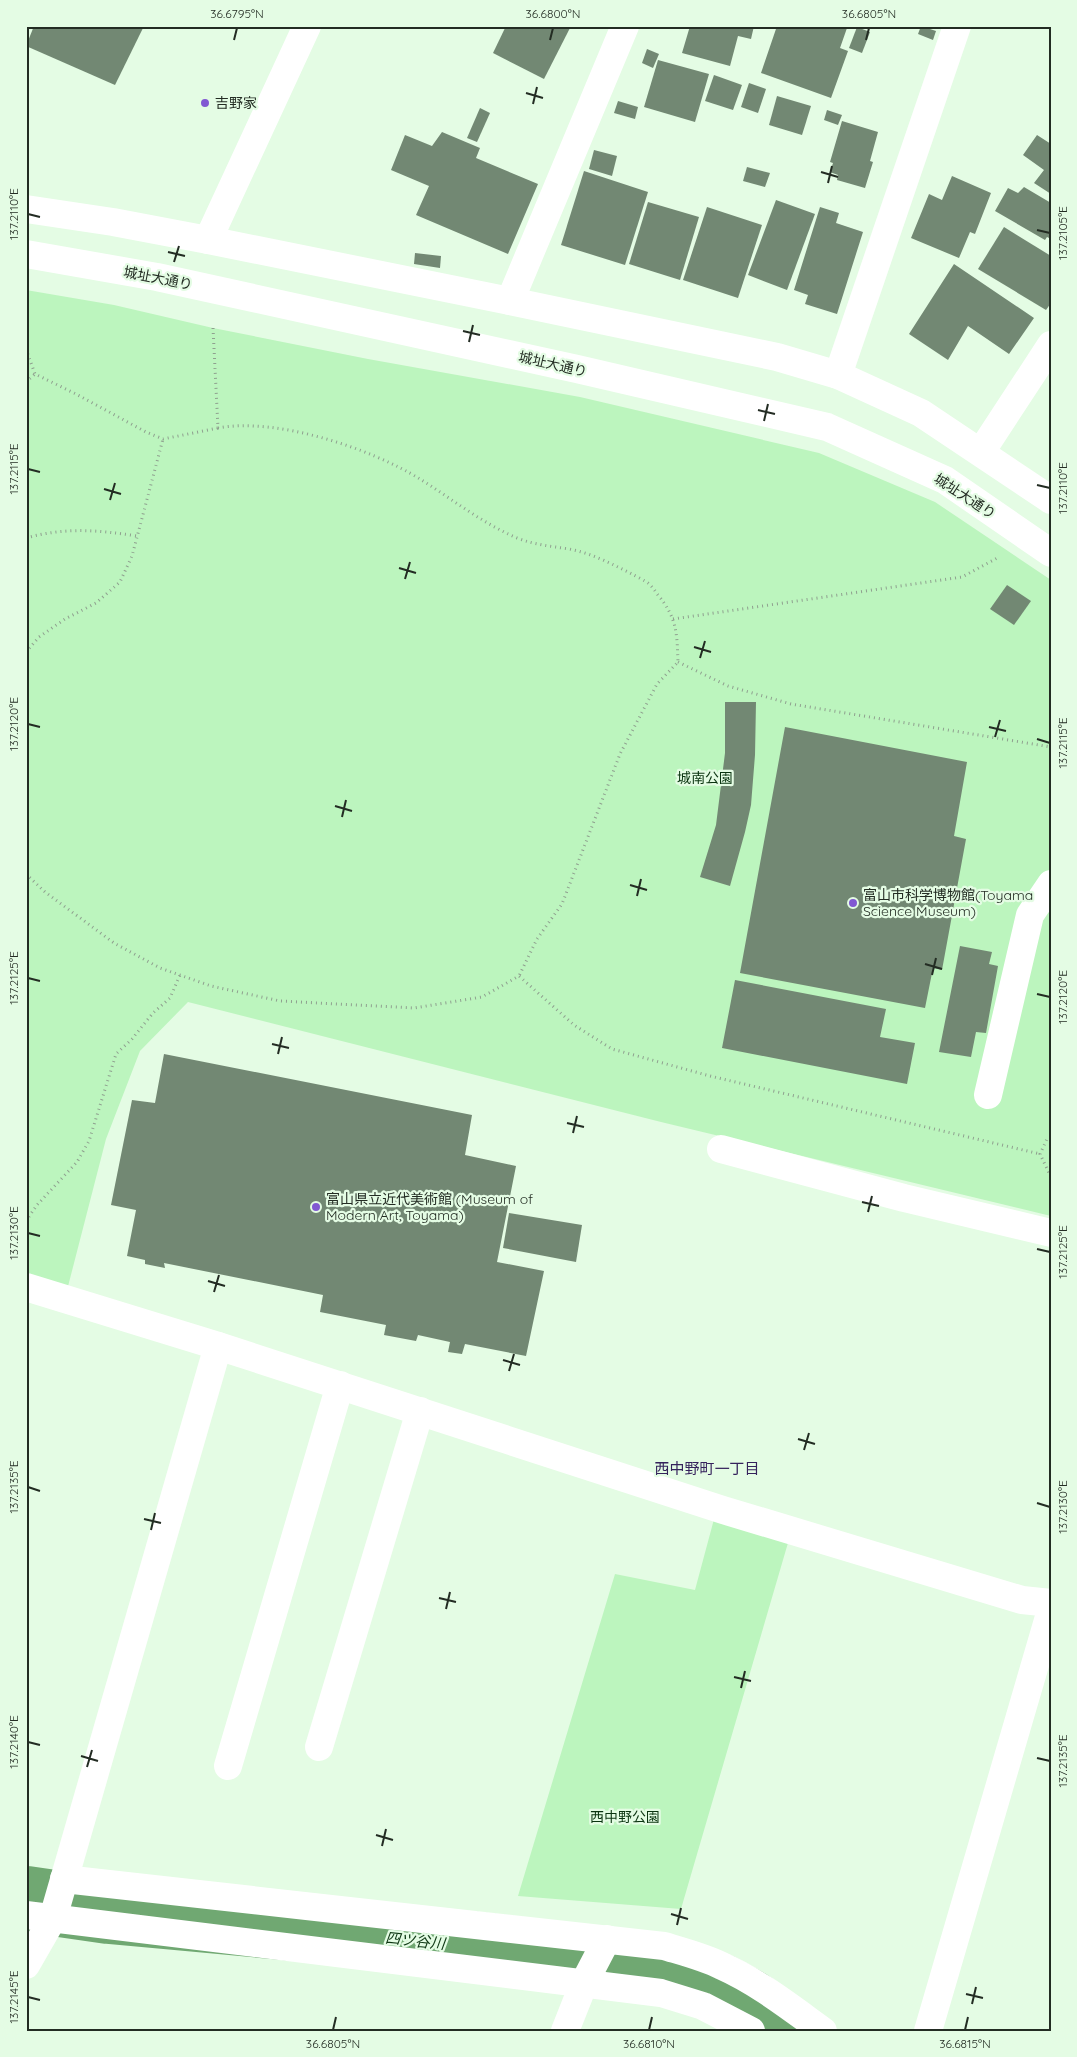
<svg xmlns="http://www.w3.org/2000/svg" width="1077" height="2057" viewBox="0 0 1077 2057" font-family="Quicksand,'Noto Sans JP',sans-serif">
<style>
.green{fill:#bcf5be}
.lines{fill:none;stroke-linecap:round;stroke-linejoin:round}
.river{stroke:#70a872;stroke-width:66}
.building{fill:#728873}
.path{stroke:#8fa08f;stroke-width:3;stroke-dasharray:1 4;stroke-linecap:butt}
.minor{stroke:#fff;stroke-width:28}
.highway{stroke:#fff;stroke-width:28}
.ticks{fill:none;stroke:#232c23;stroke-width:2}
.poi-dot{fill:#8158d2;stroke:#e4fce4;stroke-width:2}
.labels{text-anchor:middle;stroke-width:4.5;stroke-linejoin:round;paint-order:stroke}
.poi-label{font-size:14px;fill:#232c23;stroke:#e4fce4;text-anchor:start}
.street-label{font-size:14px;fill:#232c23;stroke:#e4fce4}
.park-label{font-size:14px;fill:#0a3410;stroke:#e4fce4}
.neighbourhood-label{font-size:15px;fill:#35225c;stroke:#e4fce4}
.water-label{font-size:15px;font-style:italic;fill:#0d3612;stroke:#e4fce4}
.neatline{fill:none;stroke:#232c23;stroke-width:2}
.ticks-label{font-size:12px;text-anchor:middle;fill:#232c23}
</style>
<rect width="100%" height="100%" fill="#e4fce4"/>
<g class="green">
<path d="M26,290l88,15 99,23 155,31 212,38 239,56 116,49 116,78v636l-390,-94 -473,-120 -48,49 -34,88 -41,159 -39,-11z"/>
<path d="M717,1508l73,28 -109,373 -163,-13 97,-322 80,16z"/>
</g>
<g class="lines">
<path class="river" d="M26,1899l83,12 360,33 183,21 69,22 26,14 41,30"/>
</g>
<g class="building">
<path d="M34,26h110l-29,59 -89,-39z"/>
<path d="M506,26h65l-27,53 -51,-26z"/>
<path d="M690,26h64l-3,13 -13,-3 -8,30 -48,-13z"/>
<path d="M777,26h64l6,2 -7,20 8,3 -17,47 -70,-25z"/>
<path d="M921,26l15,5 -3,9 -15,-6z"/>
<path d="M857,27l13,5 -8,21 -13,-5z"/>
<path d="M647,49l12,5 -6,14 -11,-5z"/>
<path d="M658,60l51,14 -14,48 -51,-15z"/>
<path d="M714,75l28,10 -9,25 -28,-9z"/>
<path d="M749,83l17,6 -8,24 -17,-6z"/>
<path d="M777,96l34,10 -9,29 -33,-10z"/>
<path d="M618,101l20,6 -3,12 -21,-6z"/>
<path d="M480,108l10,5 -13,29 -10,-4z"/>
<path d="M827,110l15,5 -4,10 -14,-5z"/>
<path d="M842,121l36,11 -8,29 3,1 -8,26 -28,-8 1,-5 -8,-3 3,-9 -3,-1z"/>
<path d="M442,132l38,16 -4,10 62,26 -30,70 -92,-39 13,-29 -38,-16 14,-35 27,11z"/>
<path d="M1037,135l14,9v50l-17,-11 10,-13 -21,-15z"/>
<path d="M594,150l23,6 -5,20 -23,-7z"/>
<path d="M747,167l23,6 -5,14 -22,-6z"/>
<path d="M584,171l64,21 -23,73 -64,-20z"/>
<path d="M952,176l39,17 -16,41 -5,-2 -11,26 -48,-20 18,-44 13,6z"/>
<path d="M1024,187l27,16v36l-4,-2 -2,3 -50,-29 13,-23 10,5z"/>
<path d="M776,200l39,14 -28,76 -39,-15z"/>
<path d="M648,202l51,15 -19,63 -51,-16z"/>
<path d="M707,207l55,18 -24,73 -55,-18z"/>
<path d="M820,207l19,6 -3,10 27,9 -26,82 -32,-10 3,-9 -14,-5z"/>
<path d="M1004,227l47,29v47l-5,7 -68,-41z"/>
<path d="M415,253l26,3 -1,12 -26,-4z"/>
<path d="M954,264l80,54 -25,36 -41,-28 -20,34 -39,-26z"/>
<path d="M1007,585l24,16 -17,24 -24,-16z"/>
<path d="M725,702h31l-1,53 -4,50 -6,27 -15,54 -30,-9 16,-52 9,-72z"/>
<path d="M785,727l182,35 -13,74 12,3 -24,131 -9,-2 -8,40 -185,-35z"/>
<path d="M960,946l32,6 -3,12 9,2 -12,67 -10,-1 -5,25 -32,-5z"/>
<path d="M735,980l151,29 -6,28 35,6 -8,41 -185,-36z"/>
<path d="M164,1054l308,61 -7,40 51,11 -19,96 47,9 -18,85 -61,-12 -3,10 -14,-2 2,-10 -32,-7 -2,6 -32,-6 2,-10 -66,-13 3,-17 -159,-32 1,5 -20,-4v-4l-18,-4 9,-46 -25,-5 21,-105 23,3z"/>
<path d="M509,1213l73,12 -6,37 -73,-14z"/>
</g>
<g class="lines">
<g class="path">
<path d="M213,328l5,100c58,-11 152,20 202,51 32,20 62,44 97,59 18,7 33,8 52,11 22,4 43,15 63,25 5,3 12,6 16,9 4,3 7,8 10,12 19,23 19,38 20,67l-21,22 -37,70 -58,150 -25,35 -18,37"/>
<path d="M26,349l9,25 41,20 70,38 17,7 55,-11"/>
<path d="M26,382l9,-8"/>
<path d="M26,538c40,-11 72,-8 111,-2"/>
<path d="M673,619l289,-42 37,-20"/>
<path d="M26,652l13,-15 26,-18 31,-16 24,-21 12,-26 31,-117"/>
<path d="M678,662l50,24 63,18 260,43"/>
<path d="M26,874l19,18 69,51 46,25 51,18 69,15 134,7 68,-11 37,-21 55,49 38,24 98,27 330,78"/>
<path d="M1051,1138l-4,1 -7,15 11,23"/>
<path d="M26,1221l11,-16 40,-43 12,-21 27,-87 16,-15 21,-26 17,-15 10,-23"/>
</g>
<g class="minor">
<path d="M208,240l99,-214"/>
<path d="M510,301l115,-275"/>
<path d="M838,375l119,-349"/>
<path d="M981,452l70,-107"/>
<path d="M988,1095l42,-180 21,-31"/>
<path d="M721,1149l183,49 147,35"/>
<path d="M26,1287l192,59 505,164 299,90 29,3"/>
<path d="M319,1747l101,-336"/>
<path d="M228,1766l112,-381"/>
<path d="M64,1879l600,67c20,6 40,11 58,20 36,16 69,42 101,65"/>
<path d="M26,1915l635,78 42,13 48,25"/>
<path d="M26,1965l27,-47 165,-572"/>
<path d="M565,2031l19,-48 23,-44"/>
<path d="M928,2031l123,-421"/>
</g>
<g class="highway">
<path d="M26,209l87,13 95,18 302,61 267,56 61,18 83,38 130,87"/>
<path d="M26,254l131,23 420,92 250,58 118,53 106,73"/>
</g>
</g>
<path class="ticks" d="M234,40l3,-12M550,40l3,-12M866,40l3,-12M526,93l17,5M533,104l4,-17M821,172l17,5M828,183l4,-17M28,214l12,3M1037,230l13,3M168,252l17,4M174,262l5,-16M463,331l17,4M469,342l4,-17M758,410l17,4M764,421l4,-17M28,469l12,3M1037,485l13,3M104,489l17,5M110,500l5,-17M399,568l17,5M405,579l5,-17M694,647l17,5M700,658l5,-17M28,724l12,3M989,727l17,4M995,737l5,-17M1037,739l13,4M335,806l17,5M342,817l4,-17M630,885l17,5M637,896l4,-17M925,964l17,5M932,975l4,-17M28,978l12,3M1037,994l13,3M272,1044l17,4M278,1054l4,-17M567,1123l17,4M573,1133l4,-17M862,1202l17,4M868,1212l4,-16M28,1233l12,3M1037,1249l13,3M208,1281l17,5M214,1292l5,-17M503,1360l17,5M509,1371l5,-17M798,1439l17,5M804,1450l5,-17M28,1487l12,4M1037,1503l13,4M144,1519l17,4M151,1530l4,-17M439,1598l17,4M446,1609l4,-17M734,1677l17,4M741,1688l4,-17M28,1742l12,3M81,1756l17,5M1037,1758l13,3M87,1767l5,-17M376,1835l17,5M382,1846l4,-17M671,1914l17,5M677,1925l4,-17M966,1994l17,4M28,1997l12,3M972,2004l4,-17M333,2030l3,-13M649,2030l3,-13M965,2030l3,-13"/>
<g class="poi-dot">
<circle cx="205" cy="103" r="5"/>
<circle cx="853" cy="903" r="5"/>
<circle cx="316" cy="1207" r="5"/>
</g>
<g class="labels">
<g class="poi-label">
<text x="215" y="108">吉野家</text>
<text x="863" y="900">富山市科学博物館(Toyama<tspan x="863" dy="16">Science Museum)</tspan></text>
<text x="326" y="1204">富山県立近代美術館 (Museum of<tspan x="326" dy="16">Modern Art, Toyama)</tspan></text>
</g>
<g class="street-label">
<text transform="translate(158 278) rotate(11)" y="5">城址大通り</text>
<text transform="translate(553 364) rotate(13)" y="5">城址大通り</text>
<text transform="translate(965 496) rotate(33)" y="5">城址大通り</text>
</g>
<g class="park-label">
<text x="705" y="783">城南公園</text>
<text x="625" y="1822">西中野公園</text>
</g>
<g class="neighbourhood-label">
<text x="707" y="1474">西中野町一丁目</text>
</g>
<g class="water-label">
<text transform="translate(415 1941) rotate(6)" y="5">四ツ谷川</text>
</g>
</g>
<rect width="1077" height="2057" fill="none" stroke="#e4fce4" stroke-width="55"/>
<rect x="28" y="28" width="1022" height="2002" class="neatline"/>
<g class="ticks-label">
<text x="237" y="18">36.6795°N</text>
<text x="553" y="18">36.6800°N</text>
<text x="869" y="18">36.6805°N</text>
<text transform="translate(14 214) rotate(-90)" y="4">137.2110°E</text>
<text transform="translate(1063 233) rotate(-90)" y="4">137.2105°E</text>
<text transform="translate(14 469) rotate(-90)" y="4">137.2115°E</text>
<text transform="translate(1063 488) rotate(-90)" y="4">137.2110°E</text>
<text transform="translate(14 724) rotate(-90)" y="4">137.2120°E</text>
<text transform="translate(1063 743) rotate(-90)" y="4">137.2115°E</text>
<text transform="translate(14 978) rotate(-90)" y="4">137.2125°E</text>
<text transform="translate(1063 997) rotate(-90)" y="4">137.2120°E</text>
<text transform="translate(14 1233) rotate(-90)" y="4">137.2130°E</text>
<text transform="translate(1063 1252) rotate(-90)" y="4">137.2125°E</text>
<text transform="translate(14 1487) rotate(-90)" y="4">137.2135°E</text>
<text transform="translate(1063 1507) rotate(-90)" y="4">137.2130°E</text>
<text transform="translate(14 1742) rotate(-90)" y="4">137.2140°E</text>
<text transform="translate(1063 1761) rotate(-90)" y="4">137.2135°E</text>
<text transform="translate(14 1997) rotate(-90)" y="4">137.2145°E</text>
<text x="333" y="2048">36.6805°N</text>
<text x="649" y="2048">36.6810°N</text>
<text x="965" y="2048">36.6815°N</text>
</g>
</svg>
